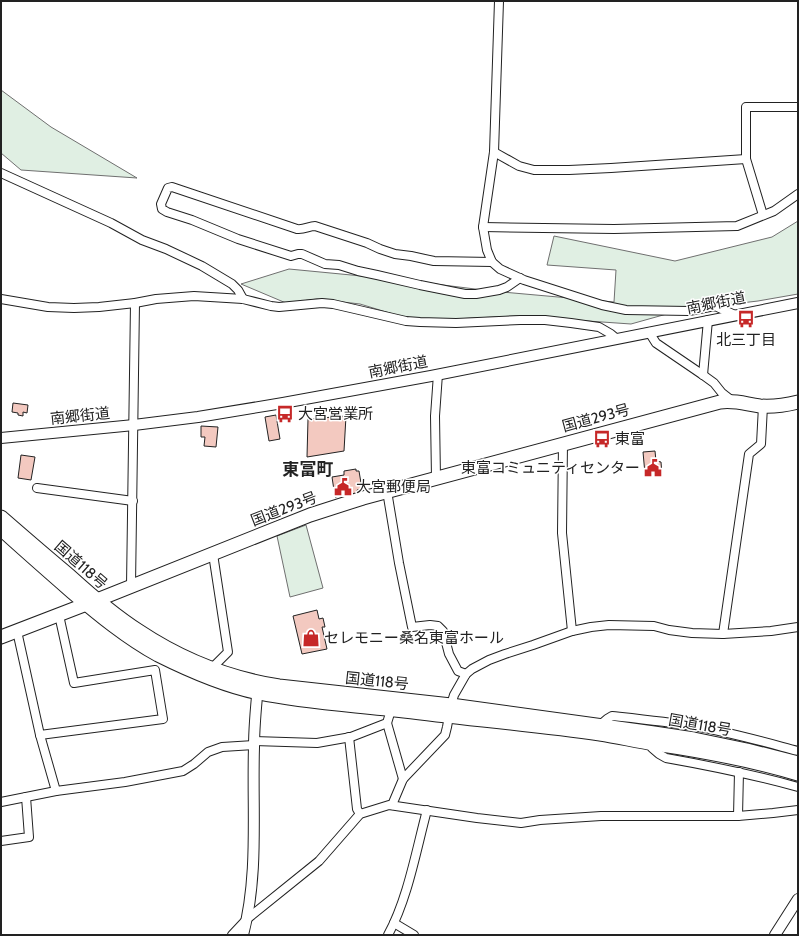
<svg xmlns="http://www.w3.org/2000/svg" width="799" height="936" viewBox="0 0 799 936" font-family="Cabin,'Noto Sans JP',sans-serif">
<style>
.green{fill:#e0efe3;stroke:#6f6f6f}
.building{fill:#f3c9c0;stroke:#222}
.lines{fill:none;stroke-linecap:round;stroke-linejoin:round}
.minor-casing{stroke:#222;stroke-width:10}
.tertiary-casing{stroke:#222;stroke-width:12}
.trunk-casing{stroke:#222;stroke-width:15}
.minor{stroke:#fff;stroke-width:8}
.tertiary{stroke:#fff;stroke-width:10}
.trunk{stroke:#fff;stroke-width:13}
.labels{text-anchor:middle;stroke-width:3;stroke-linejoin:round;paint-order:stroke}
.street-label{font-size:15px;fill:#222;stroke:#fff}
.poi-label{font-size:15px;fill:#222;stroke:#fff;text-anchor:start}
.quarter-label{font-size:17px;font-weight:bold;fill:#222;stroke:#fff}
</style>
<rect width="100%" height="100%" fill="#fff"/>
<g class="green">
<path d="M1,90l50,37 86,51 -116,-8 -20,-17z"/>
<path d="M798,221v73l-40,7 -77,9 -50,14 -115,-8 -62,3 -48,-1 -46,-14 -43,-5 -31,4 -45,-19 48,-15 114,11 88,11 123,11 2,-32 -69,-5 7,-29 121,25 97,-24z"/>
<path d="M306,525l17,63 -33,9 -13,-61z"/>
</g>
<g class="building">
<path d="M13,403l15,2 -1,8 -4,-1v4l-5,-1v-2l-6,-1z"/>
<path d="M276,415l4,24 -11,2 -4,-24z"/>
<path d="M346,416l-2,35 -37,6 1,-38z"/>
<path d="M201,426l17,1 -2,20 -12,-1 1,-9h-4z"/>
<path d="M655,451l1,10 5,1 1,13 -17,-1 -2,-22z"/>
<path d="M21,455l14,2 -4,23 -13,-2z"/>
<path d="M356,469v2h3l3,18 -5,1 1,3 -23,4 -3,-20 12,-2v-4z"/>
<path d="M317,610l2,9 4,-1 2,9h-3l5,22 -25,5 -9,-38z"/>
</g>
<g class="lines">
<g class="minor-casing">
<g id="minor">
<path d="M499,1l-5,151 -11,75 4,23 5,12 8,7 24,11 78,25 24,5 63,1 26,-5 20,9"/>
<path d="M494,152l25,14 15,4h35l42,-2 135,-9"/>
<path d="M1,173l110,50 31,17 24,9 36,17 30,18 6,6 5,9"/>
<path d="M763,215l-17,-56v-52h52"/>
<path d="M483,227l131,2 123,-3 37,-15 24,-17"/>
<path d="M492,262l-58,-1 -23,-5 -16,-2 -15,-5 -13,-6 -52,-17c-6,0 -11,4 -18,3l-125,-42 -4,1 -7,16 1,5 5,3 25,8 46,19 53,17 7,-2h4l23,10 14,1 19,6 19,4 43,10 45,9h11l23,-4 8,-3 13,-9"/>
<path d="M1,299l47,8 26,1 25,-1 36,-4 21,-4 38,-3 49,3 28,7 8,1 43,-4 11,1 26,6 47,11 14,1 36,1 64,-3h25l26,3 28,4 12,7 6,5"/>
<path d="M649,332l7,11 47,32 11,8 8,10 9,7"/>
<path d="M703,375l5,-55"/>
<path d="M563,443l-1,90 10,98"/>
<path d="M436,478l-1,-62 3,-42"/>
<path d="M37,488l96,13"/>
<path d="M387,491l12,72 13,64 18,-2 8,1 5,5 6,23 9,17 8,3"/>
<path d="M131,586l4,-283"/>
<path d="M17,631l23,104 16,56"/>
<path d="M723,634l26,-180 12,-10 2,-38"/>
<path d="M212,668l16,-16 -15,-98"/>
<path d="M387,723l16,56"/>
<path d="M600,725l7,-6 5,-3c27,3 55,6 82,10 35,6 70,16 104,25"/>
<path d="M40,735l123,-16 -8,-49 -81,13 -15,-68"/>
<path d="M349,737l8,72 3,5"/>
<path d="M254,741l63,2 34,-6 36,-14 4,-13"/>
<path d="M652,743v5l7,6 7,4c45,8 89,17 132,29"/>
<path d="M1,802l55,-11 69,-9 58,-11 11,-7 14,-12 14,-5 32,-2"/>
<path d="M392,805l11,-26 42,-44 2,-8 4,-22 3,-10 12,-21 6,-5 17,-9 16,-6 28,-9 39,-14 19,-4 18,-2 45,1 15,4 23,3 31,1 48,-3 27,-4"/>
<path d="M738,816l1,-44"/>
<path d="M1,841l28,-4 -3,-40"/>
<path d="M394,923l20,12"/>
<path d="M232,935l15,-16 72,-58 41,-47 29,-9 88,13 44,5 19,-3 61,-4h137l35,-3 25,-3"/>
<path d="M388,935c20,-37 28,-84 39,-125"/>
</g>
</g>
<g class="tertiary-casing">
<g id="tertiary">
<path d="M1,438l133,-13 64,-8 85,-14 148,-27 367,-73"/>
<path d="M243,935c16,-61 9,-125 11,-188 0,-20 2,-41 4,-61"/>
<path d="M775,935l23,-36"/>
</g>
</g>
<g class="trunk-casing">
<g id="trunk">
<path d="M1,517c23,20 46,40 69,59 22,20 44,39 69,55 42,28 90,47 140,55l172,19 203,28 40,6 53,11 51,13"/>
<path d="M1,529c23,21 47,42 71,63 27,23 55,46 86,63 32,16 66,31 101,38 47,10 96,12 145,18 65,8 131,14 196,23 18,3 37,7 55,10 48,7 96,16 143,30"/>
<path d="M1,637l96,-37 213,-85 53,-17 357,-96c16,-2 25,2 40,4 13,1 26,-1 38,-4"/>
</g>
</g>
<use href="#minor" class="minor"/>
<use href="#tertiary" class="tertiary"/>
<use href="#trunk" class="trunk"/>
</g>
<defs>
<g id="bus-bare" transform="scale(1.38)"><path d="M-5-6H5V4H4V6H2V4H-2V6H-4V4H-5ZM-3.5-4V0h7V-4ZM-3.5 1.2v1.5H-2V1.2ZM2 1.2v1.5H3.5V1.2Z" fill="#c62828" stroke="#fff" stroke-width="2.5" paint-order="stroke"/></g>
<g id="civic-bare" transform="scale(1.38)"><path d="M-.6-6.5H3V-4.5H.6V-3L4-1V1h2V6H-6V1h2V-1L-.6-3ZM-1.2 2.5V6h2.4V2.5Z" fill="#c62828" stroke="#fff" stroke-width="2.5" paint-order="stroke"/></g>
<g id="shop-bare" transform="scale(1.38)"><path d="M-5-2.5h2.3a2.7 3.5 0 0 1 5.4 0H5L5.5 6h-11ZM-1.5-2.5h3a1.5 2.3 0 0 0-3 0Z" fill="#c62828" stroke="#fff" stroke-width="2.5" paint-order="stroke"/></g>
</defs>
<g fill-rule="evenodd">
<use href="#bus-bare" x="746" y="319"/>
<use href="#bus-bare" x="285" y="414"/>
<use href="#bus-bare" x="602" y="439"/>
<use href="#civic-bare" x="653" y="468"/>
<use href="#civic-bare" x="343" y="487"/>
<use href="#shop-bare" x="311" y="638"/>
</g>
<g class="labels">
<g class="street-label">
<text transform="translate(716 303) rotate(-11)" y="5">南郷街道</text>
<text transform="translate(398 367) rotate(-11)" y="5">南郷街道</text>
<text transform="translate(80 416) rotate(-6)" y="5">南郷街道</text>
<text transform="translate(596 418) rotate(-15)" y="5">国道293号</text>
<text transform="translate(284 509) rotate(-21)" y="5">国道293号</text>
<text transform="translate(81 565) rotate(41)" y="5">国道118号</text>
<text transform="translate(377 681) rotate(6)" y="5">国道118号</text>
<text transform="translate(700 725) rotate(10)" y="5">国道118号</text>
</g>
<g class="poi-label">
<text x="746" y="345" text-anchor="middle">北三丁目</text>
<text x="298" y="419">大宮営業所</text>
<text x="615" y="444">東富</text>
<text x="640" y="473" text-anchor="end">東富コミュニティセンター</text>
<text x="356" y="492">大宮郵便局</text>
<text x="324" y="643">セレモニー桑名東富ホール</text>
</g>
<g class="quarter-label">
<text x="308" y="475">東富町</text>
</g>
</g>
<rect width="799" height="936" fill="none" stroke="#222222" stroke-width="4"/>
</svg>
